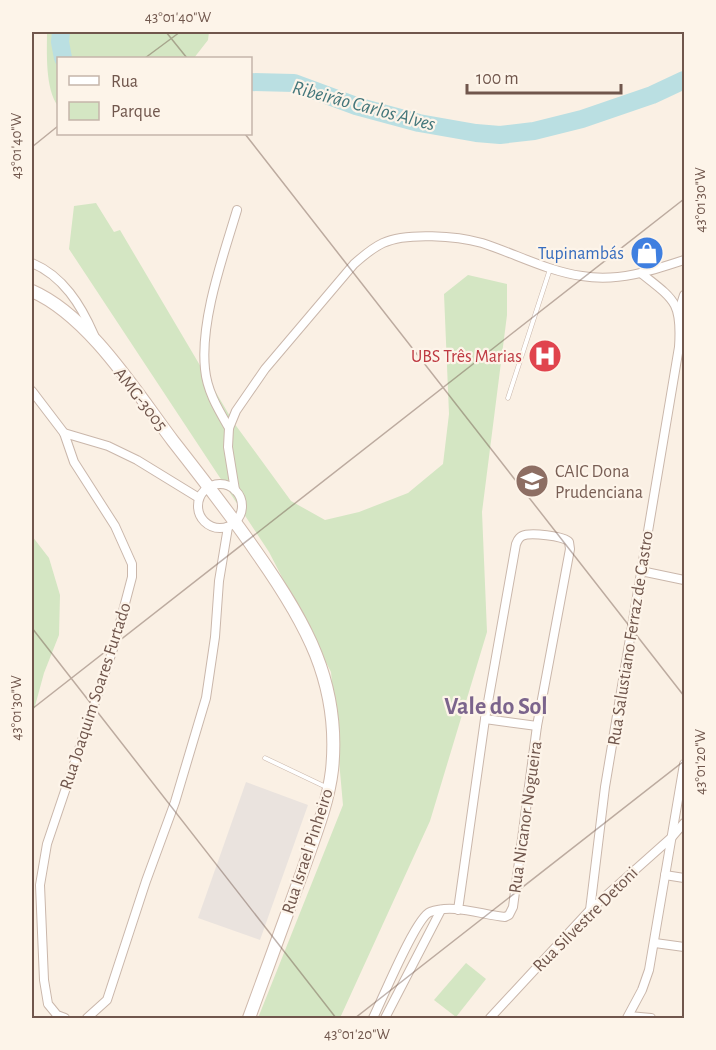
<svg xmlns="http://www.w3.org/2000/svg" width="716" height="1050" viewBox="0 0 716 1050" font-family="'Alegreya Sans',sans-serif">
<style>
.industrial{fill:#eae3de}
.green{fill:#d4e6c3}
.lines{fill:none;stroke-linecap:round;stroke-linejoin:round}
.river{stroke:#badfe2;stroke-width:18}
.lane-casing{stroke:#cab7ab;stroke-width:5}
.street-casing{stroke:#cab7ab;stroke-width:10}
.secondary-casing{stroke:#cfb9ac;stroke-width:14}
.lane{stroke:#fff;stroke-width:4}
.street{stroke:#fff;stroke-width:8}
.secondary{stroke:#fff;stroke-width:12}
.ticks{fill:none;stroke:#70564c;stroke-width:1.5;stroke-opacity:0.45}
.labels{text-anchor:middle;stroke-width:4.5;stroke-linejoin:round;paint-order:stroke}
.shop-label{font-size:18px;fill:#366cbe;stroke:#fdf4e9;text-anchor:end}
.health-label{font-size:18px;fill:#be3a42;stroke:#fdf4e9;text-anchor:end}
.street-label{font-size:18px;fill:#70564c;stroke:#fdf4e9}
.education-label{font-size:18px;fill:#785e54;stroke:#fdf4e9;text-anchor:start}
.water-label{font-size:20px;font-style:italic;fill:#44777b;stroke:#fdf4e9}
.district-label{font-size:24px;font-weight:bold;fill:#7b648c;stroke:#fdf4e9}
.neatline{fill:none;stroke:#70564c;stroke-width:2}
.ticks-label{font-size:15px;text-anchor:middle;fill:#70564c}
</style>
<rect width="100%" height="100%" fill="#faf0e4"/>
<path class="industrial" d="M246,782l62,23 -48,135 -62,-22z"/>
<g class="green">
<path d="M47,32h162l-1,8 -14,18h-136v48c-13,-17 -11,-54 -11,-74z"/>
<path d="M96,203l18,29 6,-2 114,193 57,78 34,19 34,-8 49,-19 35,-29 6,-50 -5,-120 24,-19 39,9v31l-25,197 5,120 -57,189 -90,197h-82l85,-213 -12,-133 -62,-120 -200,-303 5,-43z"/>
<path d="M32,536l17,22 11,37 -1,40 -15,38 -12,44z"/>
<path d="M466,963l20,16 -30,38 -22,-17z"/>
</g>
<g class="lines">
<g class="river">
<path d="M61,32l-1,10 3,16"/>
<path d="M250,82l44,1 62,23 63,17 57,10 24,2 34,-4 48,-12 70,-24 32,-15"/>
</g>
<g class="lane-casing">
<g id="lane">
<path d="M508,398l42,-129"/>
<path d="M265,758l61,29"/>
</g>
</g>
<g class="street-casing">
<g id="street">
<path d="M32,263c31,13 49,42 62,72"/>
<path d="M679,311l5,-16"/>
<path d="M32,391l32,42 10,29 41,64 17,38v13l-19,72 -66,195 -7,41 4,95 4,24 9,11 8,3"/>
<path d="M229,428c-11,-19 -22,-37 -24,-59 -5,-49 18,-112 32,-159"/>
<path d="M64,433l44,13 29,14 62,38"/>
<circle cx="220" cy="506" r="22"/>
<path d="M235,490l-7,-43 1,-19 7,-17 29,-42 89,-105c9,-8 18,-16 29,-21 24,-11 74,-7 99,0 34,11 65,28 100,33 36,6 69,-5 102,-16"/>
<path d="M641,571l43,9"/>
<path d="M485,719l52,7"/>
<path d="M665,875l19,3"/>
<path d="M590,910l15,-123 74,-440c3,-44 -4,-47 -37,-73"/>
<path d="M655,943l29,4"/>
<path d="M629,1016l22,2"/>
<path d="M87,1018l20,-18 39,-119 29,-79 31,-104 9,-61 4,-56 9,-54"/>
<path d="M373,1018c9,-18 43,-101 57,-106 23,-9 52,3 75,5l4,-2 4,-8 24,-181 33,-177 -1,-7c-5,-6 -39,-10 -47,-6 -4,2 -4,4 -6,8l-31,175 -27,191"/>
<path d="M385,1018l56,-108"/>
<path d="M490,1018l100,-108 82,-73 12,-14"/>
<path d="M627,1018l15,-28 7,-20 35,-206"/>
</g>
</g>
<g class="secondary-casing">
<path id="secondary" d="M32,291c57,25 104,101 141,150 29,37 58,74 84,112 48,68 84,130 75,217 -4,34 -18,68 -29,100 -18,49 -36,99 -54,148"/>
</g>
<use href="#lane" class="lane"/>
<use href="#street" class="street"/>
<use href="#secondary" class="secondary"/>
</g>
<path class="ticks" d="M166,32l21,26M145,58l35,-26M245,134l439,562M32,147l26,-21M32,628l304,390M32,709l652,-510M355,1018l329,-257"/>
<defs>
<g id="shop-disc" transform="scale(1.725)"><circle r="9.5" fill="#3f7fe0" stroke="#fdf4e9"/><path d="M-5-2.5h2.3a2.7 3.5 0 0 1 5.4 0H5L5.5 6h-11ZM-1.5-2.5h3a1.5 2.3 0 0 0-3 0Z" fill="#fff"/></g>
<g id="hospital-disc" transform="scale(1.725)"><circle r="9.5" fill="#e0444e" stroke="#fdf4e9"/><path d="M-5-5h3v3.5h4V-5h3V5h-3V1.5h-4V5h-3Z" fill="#fff"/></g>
<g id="school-disc" transform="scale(1.725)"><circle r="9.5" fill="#8d6e63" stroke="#fdf4e9"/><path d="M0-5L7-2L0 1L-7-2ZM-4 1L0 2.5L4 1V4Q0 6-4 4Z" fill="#fff"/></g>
</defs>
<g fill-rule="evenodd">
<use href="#shop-disc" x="647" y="253"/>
<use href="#hospital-disc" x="545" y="356"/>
<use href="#school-disc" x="532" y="481"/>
</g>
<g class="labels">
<g class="shop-label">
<text x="624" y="259">Tupinambás</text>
</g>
<g class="health-label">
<text x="522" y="362">UBS Três Marias</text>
</g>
<g class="street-label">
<text transform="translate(141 399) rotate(52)" y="6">AMG-3005</text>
<text transform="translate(630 638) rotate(-81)" y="6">Rua Salustiano Ferraz de Castro</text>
<text transform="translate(95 696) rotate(-72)" y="6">Rua Joaquim Soares Furtado</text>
<text transform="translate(525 817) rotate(-82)" y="6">Rua Nicanor Nogueira</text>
<text transform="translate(307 851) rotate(-72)" y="6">Rua Israel Pinheiro</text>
<text transform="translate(585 919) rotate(-45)" y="6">Rua Silvestre Detoni</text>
</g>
<g class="education-label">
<text x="555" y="477">CAIC Dona<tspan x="555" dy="21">Prudenciana</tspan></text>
</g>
<g class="water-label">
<text transform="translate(364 105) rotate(15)" y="7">Ribeirão Carlos Alves</text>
</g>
<g class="district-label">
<text x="496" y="714">Vale do Sol</text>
</g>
</g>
<rect width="716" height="1050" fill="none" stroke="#fdf4e9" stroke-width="66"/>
<rect x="57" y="57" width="195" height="78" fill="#fdf4e9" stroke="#c5b5aa" stroke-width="1.5"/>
<rect x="69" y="76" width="30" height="9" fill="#ffffff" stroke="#c5b5aa" stroke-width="1.5"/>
<text x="111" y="87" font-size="18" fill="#70564c">Rua</text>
<rect x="69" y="102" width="30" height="18" fill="#d4e6c3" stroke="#c5b5aa" stroke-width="1.5"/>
<text x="111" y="117" font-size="18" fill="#70564c">Parque</text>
<path d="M467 84v9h154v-9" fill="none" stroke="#70564c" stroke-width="3"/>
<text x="476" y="84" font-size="18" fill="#70564c" stroke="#fdf4e9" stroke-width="4.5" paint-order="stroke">100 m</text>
<rect x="33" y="33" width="650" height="984" class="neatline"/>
<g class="ticks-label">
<text x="178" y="22">43°01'40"W</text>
<text transform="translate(16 146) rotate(-90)" y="5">43°01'40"W</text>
<text transform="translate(700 200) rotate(-90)" y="5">43°01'30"W</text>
<text transform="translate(16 708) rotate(-90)" y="5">43°01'30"W</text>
<text transform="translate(700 762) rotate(-90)" y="5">43°01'20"W</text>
<text x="357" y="1039">43°01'20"W</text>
</g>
</svg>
